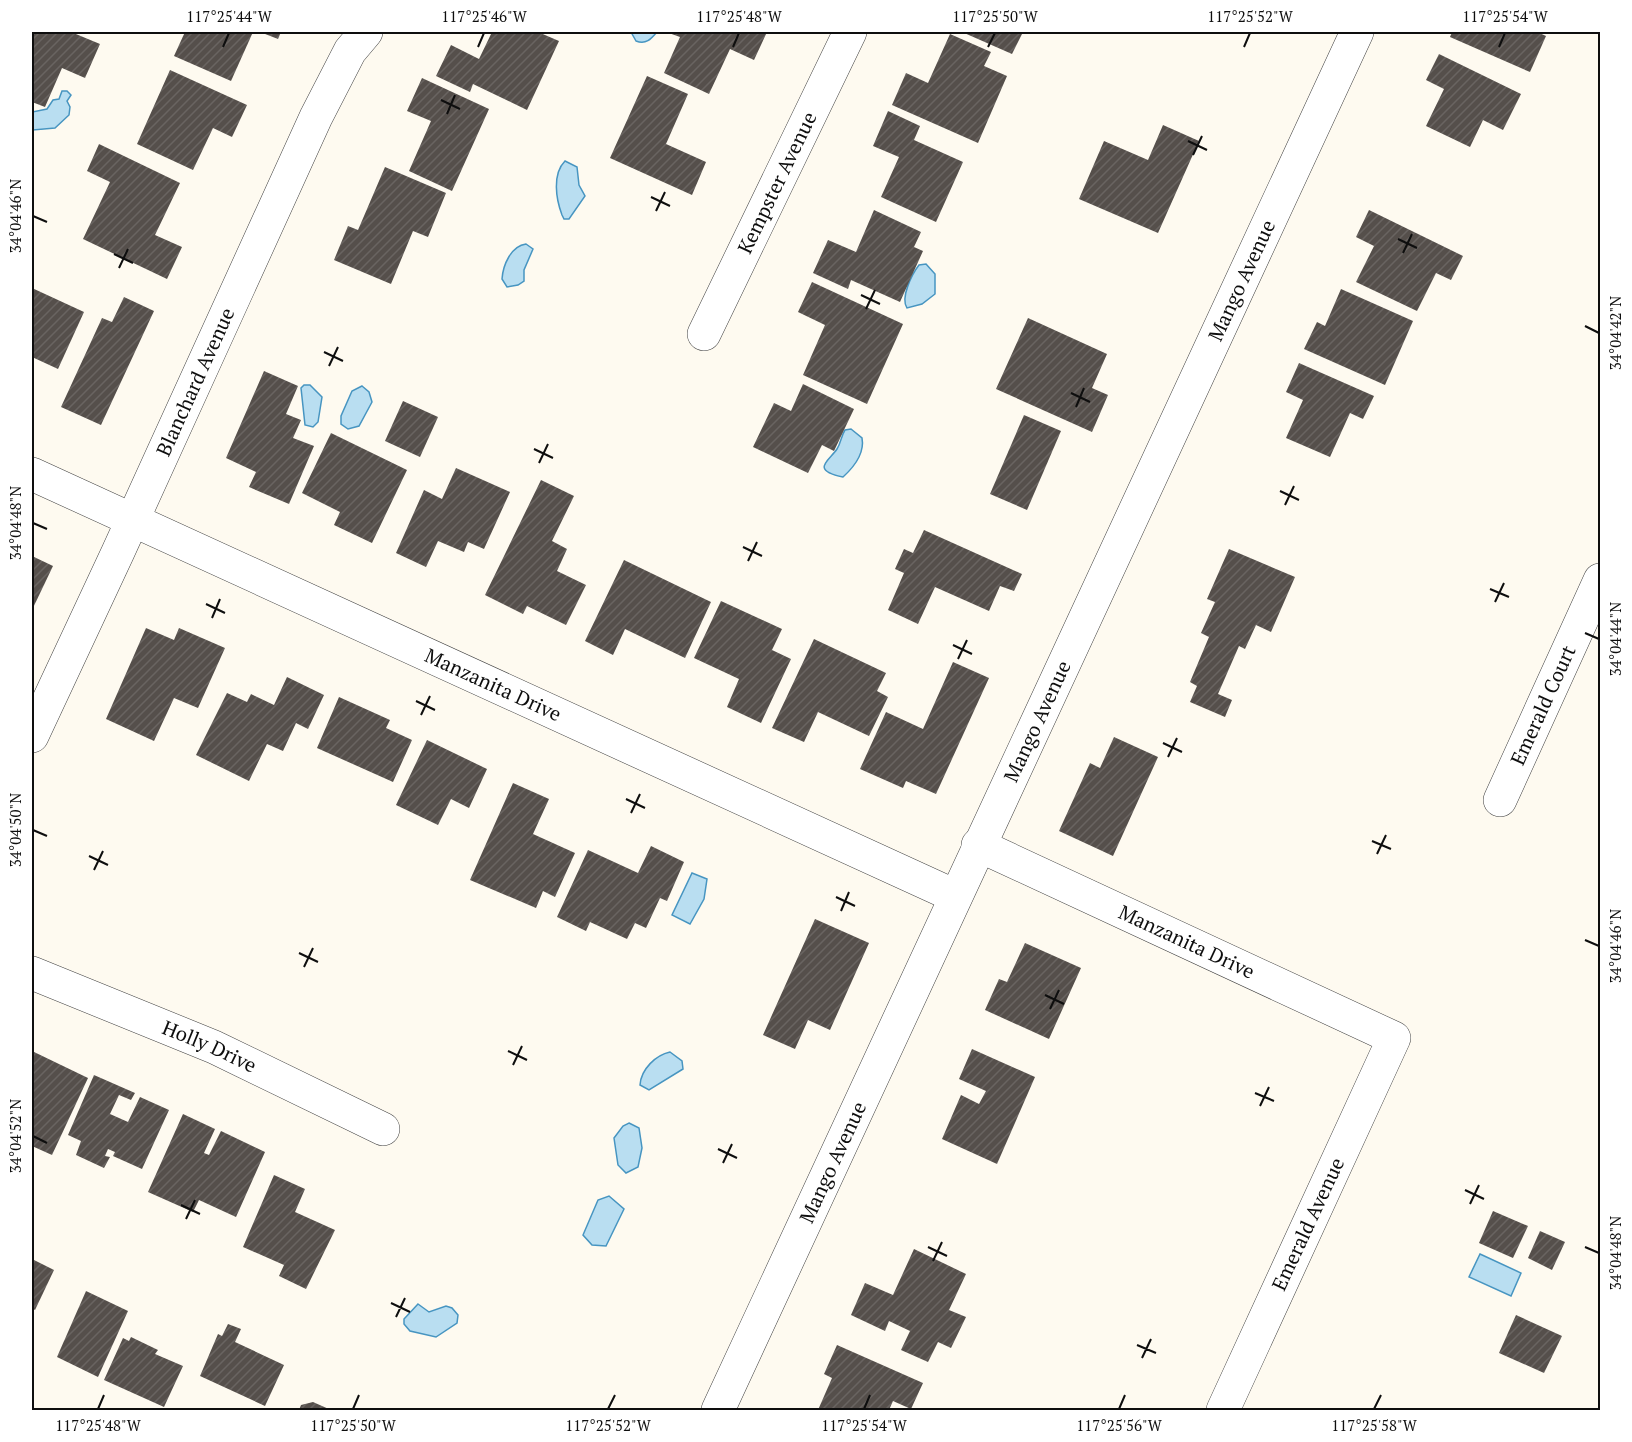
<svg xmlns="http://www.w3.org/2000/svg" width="1632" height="1442" viewBox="0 0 1632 1442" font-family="'PT Serif',serif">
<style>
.water{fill:#b9def1;stroke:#4795c1;stroke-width:1.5}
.building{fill:url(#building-hatch)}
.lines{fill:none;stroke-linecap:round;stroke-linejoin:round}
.minor-casing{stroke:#414141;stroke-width:34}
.minor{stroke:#fff;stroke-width:33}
.ticks{fill:none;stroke:#0e0e0e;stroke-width:2}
.labels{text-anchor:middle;stroke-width:6;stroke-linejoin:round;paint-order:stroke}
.street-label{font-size:20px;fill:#0e0e0e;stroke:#fff}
.neatline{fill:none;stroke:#0e0e0e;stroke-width:2}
.ticks-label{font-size:15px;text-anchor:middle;fill:#0e0e0e}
</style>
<defs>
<pattern id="building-hatch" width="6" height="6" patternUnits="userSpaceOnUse" patternTransform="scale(1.5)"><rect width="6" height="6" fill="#554f4b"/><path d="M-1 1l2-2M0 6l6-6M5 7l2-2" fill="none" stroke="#696461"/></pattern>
</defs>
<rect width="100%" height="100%" fill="#fefaf0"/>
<g class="water">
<path d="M631,32h26c-6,7 -11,13 -21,9z"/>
<path d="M62,91h5l4,4 -4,6 3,6 -1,8 -14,13 -22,2 -1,-18 15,-3 6,-9 6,-1z"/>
<path d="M565,161l12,6 2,18 6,11 -16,23h-5l-2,-4c-6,-16 -10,-41 3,-54z"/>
<path d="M526,244l7,5 -9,21v11l-6,4 -11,2 -5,-8c1,-14 9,-33 24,-35z"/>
<path d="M926,264l9,10v20l-13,10 -15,4c-7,-10 5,-34 12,-43z"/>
<path d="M304,385h6l12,12 -4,25 -5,5 -8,-2 -4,-37z"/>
<path d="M362,386l7,6 3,10 -13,24 -11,3 -7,-5v-8l11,-25z"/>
<path d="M851,429l11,9c3,16 -8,29 -19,39 -34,-7 -13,-17 -6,-28 4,-6 4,-13 8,-19z"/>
<path d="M692,873l15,6 -3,20 -14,25 -18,-9z"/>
<path d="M670,1052l12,9 1,8 -34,21 -9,-5c1,-16 16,-30 30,-33z"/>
<path d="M629,1123l10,5 3,20 -4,19 -12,6 -8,-8 -4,-27 9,-12z"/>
<path d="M609,1196l15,13 -18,37 -14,-1 -9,-10 15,-35z"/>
<path d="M1480,1254l41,19 -10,23 -42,-19z"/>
<path d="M418,1304l11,8 17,-6 6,2 6,7 -1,8 -21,14 -26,-6 -6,-7v-5z"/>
</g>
<g class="building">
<path d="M32,32h39l29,12 -15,34 -23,-10 -17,39 -13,-5z"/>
<path d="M185,32h68l-22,49 -57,-25z"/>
<path d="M260,32h21l-3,7z"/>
<path d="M492,32h46l21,9 -32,69 -54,-26 -3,8 -34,-16 15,-31 28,14z"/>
<path d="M666,32h101l-13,28 -24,-11 -21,45 -45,-21 16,-36z"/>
<path d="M962,32h61l-11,22z"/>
<path d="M1452,32h85l9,4 -16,36 -80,-35z"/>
<path d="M950,34l41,18 -7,14 23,10 -29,67 -86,-38 14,-32 22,10z"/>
<path d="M1439,54l82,40 -18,36 -20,-10 -13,27 -44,-21 18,-37 -18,-9z"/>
<path d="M170,70l77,35 -15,32 -19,-9 -20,42 -56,-26z"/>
<path d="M647,76l41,18 -22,50 40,18 -14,33 -82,-37z"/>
<path d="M422,78l67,31 -37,82 -43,-20 22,-50 -24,-10z"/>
<path d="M888,111l32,15 -6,14 49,22 -27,60 -55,-25 18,-40 -26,-11z"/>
<path d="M1163,125l36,16 -41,92 -79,-34 25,-58 44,19z"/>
<path d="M99,144l81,39 -25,52 27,12 -15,32 -84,-40 27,-57 -23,-11z"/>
<path d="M385,167l61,26 -18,44 -15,-6 -22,53 -57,-24 14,-34 10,4z"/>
<path d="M874,210l47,22 -7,15 9,4 -23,51 -49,-22 -3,9 -35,-16 15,-33 28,12z"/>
<path d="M1369,210l94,46 -12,24 -15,-7 -19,38 -61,-29 18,-36 -18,-9z"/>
<path d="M812,282l91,42 -36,80 -64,-29 22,-50 -27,-13z"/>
<path d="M32,288l52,24 -26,57 -26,-12z"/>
<path d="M1341,289l72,32 -28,64 -81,-36 13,-27 8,4z"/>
<path d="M124,297l30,14 -53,114 -40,-18 41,-89 10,4z"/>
<path d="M1028,318l79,36 -15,34 16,7 -16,37 -96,-43z"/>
<path d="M1299,363l75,33 -11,23 -13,-6 -20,44 -44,-19 17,-38 -17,-8z"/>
<path d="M264,371l34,15 -12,28 15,6 -8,18 21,8 -25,58 -40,-17 7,-15 -30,-14z"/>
<path d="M803,384l51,25 -20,42 -12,-6 -14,28 -55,-26 21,-44 17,8z"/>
<path d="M403,401l35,16 -18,40 -35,-16z"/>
<path d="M1024,415l37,16 -34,79 -37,-16z"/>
<path d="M331,433l76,37 -35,73 -38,-18 6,-13 -38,-19z"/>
<path d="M456,468l54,24 -26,57 -16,-7 -4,10 -26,-11 -12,26 -30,-14 28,-63 18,9z"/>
<path d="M541,480l33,16 -22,45 15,8 -10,22 29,14 -20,40 -39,-19 -4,8 -38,-19z"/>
<path d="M924,530l98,44 -8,17 -14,-5 -11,25 -54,-24 -17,37 -30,-14 16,-37 -9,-4 9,-20 9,4z"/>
<path d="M1229,549l66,28 -24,55 -15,-7 -11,24 -6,-3 -21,48 14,6 -7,17 -35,-15 7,-16 -7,-4 19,-45 -8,-4 14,-31 -8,-3z"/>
<path d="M32,556l21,10 -21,44z"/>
<path d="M624,560l87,42 -26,56 -60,-29 -12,26 -28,-14z"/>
<path d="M721,601l61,28 -10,21 19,9 -30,64 -34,-16 12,-28 -45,-21z"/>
<path d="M146,628l28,12 5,-12 46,20 -27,60 -24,-10 -20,43 -48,-22z"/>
<path d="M814,639l72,34 -9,18 11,6 -19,39 -51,-24 -14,30 -32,-14z"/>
<path d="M953,662l36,16 -53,116 -30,-13 -3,7 -43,-19 26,-57 37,17z"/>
<path d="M287,677l37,18 -16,34 -12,-6 -13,28 -16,-7 -18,37 -53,-26 31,-62 20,9 4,-8 23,11z"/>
<path d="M339,697l51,23 -4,8 26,12 -19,42 -76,-34z"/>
<path d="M1114,737l44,20 -45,99 -54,-25 31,-68 10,5z"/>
<path d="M427,740l60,29 -18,39 -18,-9 -13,26 -42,-20z"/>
<path d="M513,783l36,16 -16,35 42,19 -20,44 -12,-6 -7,17 -66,-28z"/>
<path d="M651,846l33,16 -17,39 -7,-3 -14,30 -11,-5 -8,16 -37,-17 -4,9 -29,-14 31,-67 50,23z"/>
<path d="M815,919l54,24 -39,87 -22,-10 -13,29 -32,-14z"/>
<path d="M1025,943l56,25 -32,71 -64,-29 14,-31 8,3z"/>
<path d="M972,1049l63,28 -38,87 -55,-25 19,-44 18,9 7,-13 -27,-12z"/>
<path d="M32,1051l56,27 -36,77 -20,-9z"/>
<path d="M94,1075l41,18 -4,7 -12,-5 -9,19 18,8 12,-25 29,13 -27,59 -29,-13 2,-4 -7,-3 -3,7 5,1 -6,11 -28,-13 5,-14 -13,-6z"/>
<path d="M183,1114l32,15 -11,24 5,2 12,-24 44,21 -29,65 -37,-17 -6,12 -45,-20z"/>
<path d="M274,1175l31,14 -10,23 40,18 -29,59 -27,-13 5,-11 -41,-18z"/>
<path d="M1493,1211l35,15 -15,32 -34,-15z"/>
<path d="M1540,1231l25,11 -13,28 -24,-12z"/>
<path d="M914,1249l52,25 -17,36 17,7 -15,31 -13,-6 -10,20 -27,-12 9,-19 -21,-10 -4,10 -34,-16 14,-32 28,12z"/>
<path d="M32,1259l22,11 -19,40 -3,-2z"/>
<path d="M86,1291l42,20 -30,66 -41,-20z"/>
<path d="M1516,1315l46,21 -18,37 -45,-20z"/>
<path d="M228,1324l13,5 -6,13 49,23 -19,41 -65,-30 18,-42 4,2z"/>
<path d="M131,1337l27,13 -3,4 28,12 -19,41 -60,-27 19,-42 6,3z"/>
<path d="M837,1345l86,38 -12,26 -18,-8 -4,9h-71l14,-32 -8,-4z"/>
<path d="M313,1402l18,8h-32l2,-5z"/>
</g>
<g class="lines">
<g class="minor-casing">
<g id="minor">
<path id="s1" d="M704,334l146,-302"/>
<path id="s2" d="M32,474l923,422"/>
<path id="s3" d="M32,736l86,-184 198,-435 34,-66 16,-19"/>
<path id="s4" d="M1500,800l100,-220"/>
<path id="s5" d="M978,845l416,193 -171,372"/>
<path id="s6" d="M32,973l182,74 169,82"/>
<path id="s7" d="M718,1410l639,-1378"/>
</g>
</g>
<use href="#minor" class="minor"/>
</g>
<path class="ticks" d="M223,47l6,-14M478,47l6,-14M733,47l6,-14M988,47l7,-14M1244,47l6,-14M1499,47l6,-14M441,100l19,9M447,114l8,-19M1188,141l19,9M1193,155l9,-19M651,197l19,9M656,211l9,-19M33,216l14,6M1398,239l19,9M1403,253l9,-19M114,254l19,9M119,268l9,-19M861,295l19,9M866,309l9,-19M1585,326l14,7M324,352l19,9M329,366l9,-19M1071,393l19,9M1076,407l8,-19M534,449l19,9M539,463l9,-19M1280,491l19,9M1285,505l9,-19M33,523l14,6M743,547l19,9M748,561l9,-19M1490,589l19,8M1495,602l9,-19M206,604l19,9M212,618l8,-19M1585,633l14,6M953,645l19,9M958,659l9,-19M416,701l19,9M421,715l9,-19M1163,743l19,9M1168,757l9,-19M626,799l19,9M631,813l9,-19M33,830l14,6M1372,841l19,8M1377,854l9,-19M89,856l19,9M94,870l9,-19M836,897l19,9M841,911l8,-19M1585,940l14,6M299,953l19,9M304,967l9,-19M1045,995l19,9M1050,1009l9,-19M508,1051l19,9M513,1065l9,-19M1255,1093l19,8M1260,1106l9,-19M33,1136l14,7M718,1149l19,9M723,1163l9,-19M1465,1190l19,9M1470,1204l9,-19M181,1205l19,9M186,1219l9,-19M928,1247l19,9M1585,1247l14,6M933,1261l9,-19M391,1303l19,9M396,1317l9,-19M1137,1345l19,8M1142,1358l9,-19M98,1409l6,-14M353,1409l6,-14M608,1409l7,-14M864,1409l6,-14M1119,1409l6,-14M1374,1409l7,-14"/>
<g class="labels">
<g class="street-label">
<text dy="7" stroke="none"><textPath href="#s1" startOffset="168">Kempster Avenue</textPath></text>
<text dy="7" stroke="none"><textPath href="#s7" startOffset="1245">Mango Avenue</textPath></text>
<text dy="7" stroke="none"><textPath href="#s3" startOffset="390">Blanchard Avenue</textPath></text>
<text dy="7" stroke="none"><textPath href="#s2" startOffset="507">Manzanita Drive</textPath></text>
<text dy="7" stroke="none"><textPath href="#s4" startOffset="104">Emerald Court</textPath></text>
<text dy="7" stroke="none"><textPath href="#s7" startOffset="759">Mango Avenue</textPath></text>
<text dy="7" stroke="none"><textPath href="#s5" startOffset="230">Manzanita Drive</textPath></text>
<text dy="7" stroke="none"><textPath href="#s6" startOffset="192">Holly Drive</textPath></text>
<text dy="7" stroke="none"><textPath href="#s7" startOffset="273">Mango Avenue</textPath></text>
<text transform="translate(1308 1224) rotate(-65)" y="7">Emerald Avenue</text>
</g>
</g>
<rect width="1632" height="1442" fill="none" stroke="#ffffff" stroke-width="66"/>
<rect x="33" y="33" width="1566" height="1376" class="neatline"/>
<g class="ticks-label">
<text x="229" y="22">117°25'44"W</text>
<text x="484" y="22">117°25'46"W</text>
<text x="739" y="22">117°25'48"W</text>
<text x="995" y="22">117°25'50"W</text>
<text x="1250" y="22">117°25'52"W</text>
<text x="1505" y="22">117°25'54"W</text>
<text transform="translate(16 216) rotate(-90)" y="5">34°04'46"N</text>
<text transform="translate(1616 333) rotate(-90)" y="5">34°04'42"N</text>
<text transform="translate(16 523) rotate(-90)" y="5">34°04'48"N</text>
<text transform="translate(1616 639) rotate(-90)" y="5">34°04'44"N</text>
<text transform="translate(16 830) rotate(-90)" y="5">34°04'50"N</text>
<text transform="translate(1616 946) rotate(-90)" y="5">34°04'46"N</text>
<text transform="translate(16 1136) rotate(-90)" y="5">34°04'52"N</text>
<text transform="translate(1616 1253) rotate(-90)" y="5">34°04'48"N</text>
<text x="98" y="1431">117°25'48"W</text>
<text x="353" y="1431">117°25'50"W</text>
<text x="608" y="1431">117°25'52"W</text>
<text x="864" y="1431">117°25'54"W</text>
<text x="1119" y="1431">117°25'56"W</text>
<text x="1374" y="1431">117°25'58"W</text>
</g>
</svg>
